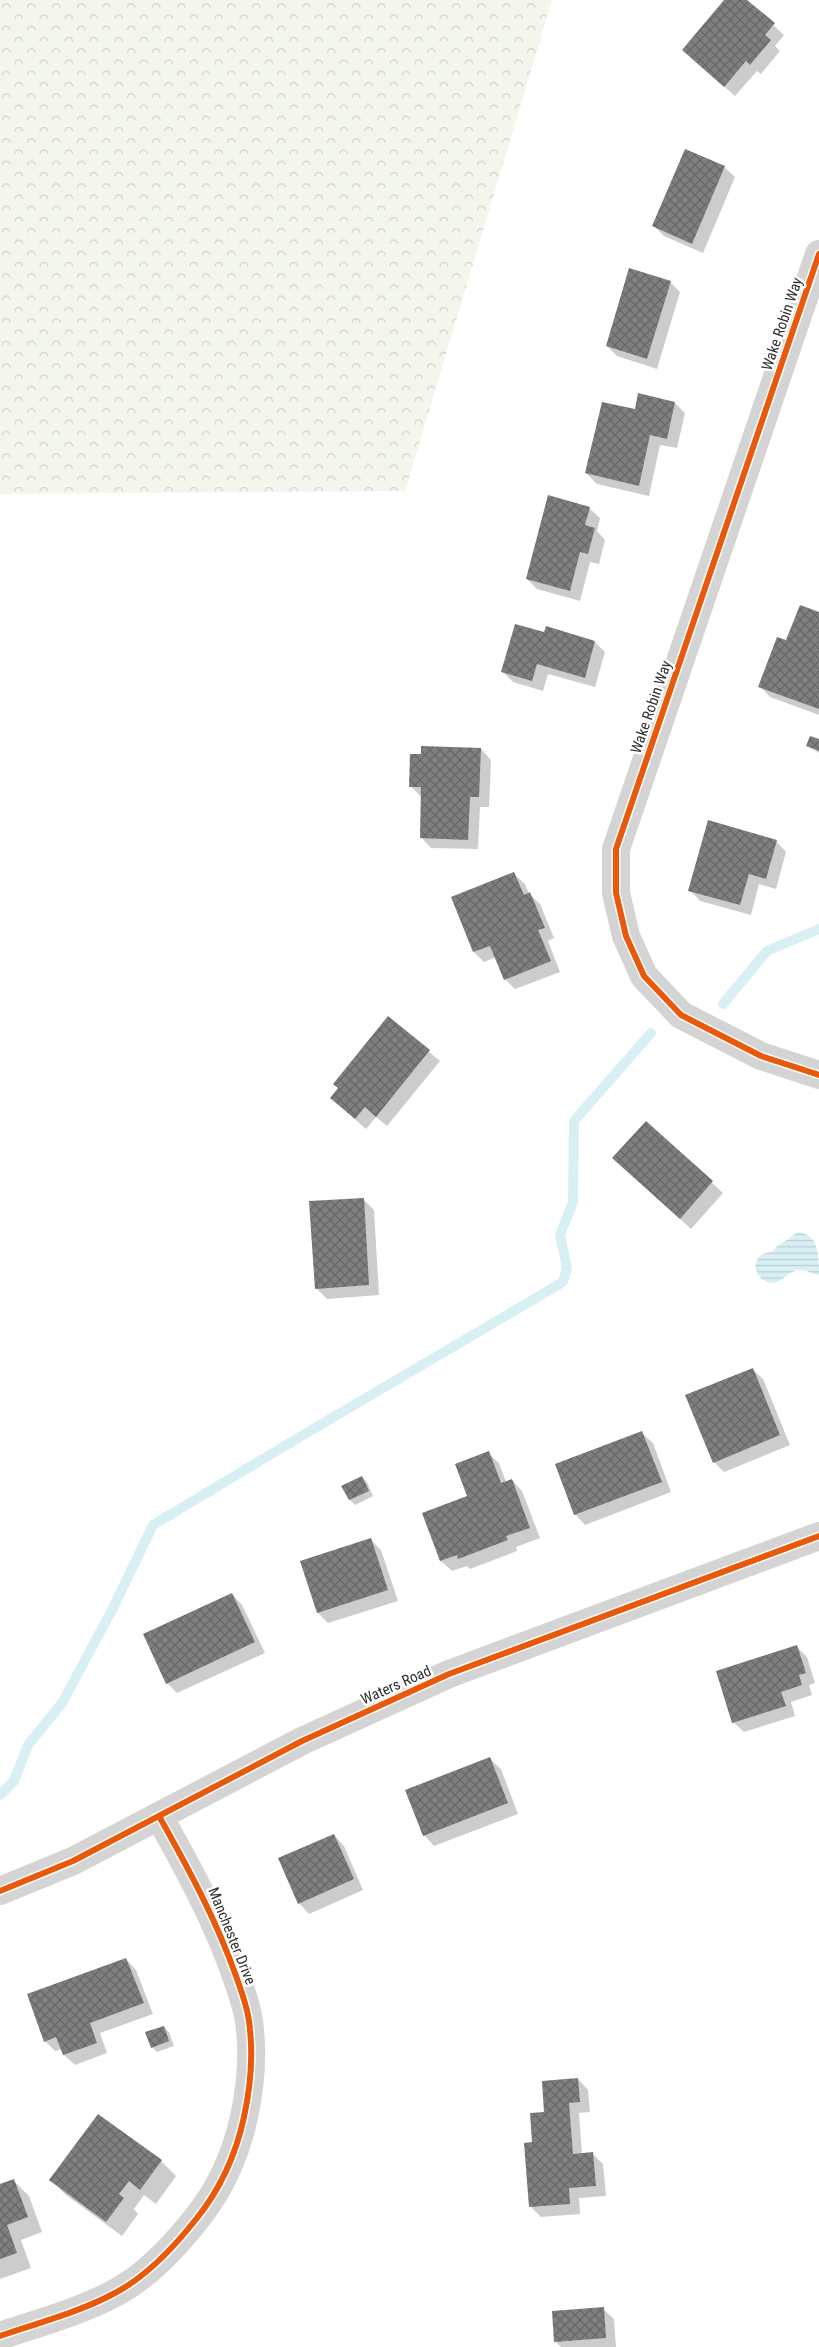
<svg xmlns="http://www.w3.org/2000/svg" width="819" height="2347" viewBox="0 0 819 2347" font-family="'Roboto Condensed',sans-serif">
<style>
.forest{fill:url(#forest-crowns)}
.water{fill:url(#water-rules)}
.shadow{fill:#0003}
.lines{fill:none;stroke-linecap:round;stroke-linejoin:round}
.stream{stroke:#d8f0f4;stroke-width:10}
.building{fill:url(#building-cross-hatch)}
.street{stroke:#d4d4d4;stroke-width:28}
.cycleway-casing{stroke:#fff;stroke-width:9}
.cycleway{stroke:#e8590c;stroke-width:6}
.labels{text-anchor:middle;stroke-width:5;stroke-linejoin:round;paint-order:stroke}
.street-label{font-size:15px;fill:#303030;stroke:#fff}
</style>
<defs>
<pattern id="forest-crowns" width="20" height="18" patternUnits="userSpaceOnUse" patternTransform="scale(1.25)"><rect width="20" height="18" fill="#f3f6ec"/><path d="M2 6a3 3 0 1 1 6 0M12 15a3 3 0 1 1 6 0" fill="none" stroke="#d1d3cb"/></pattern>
<pattern id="water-rules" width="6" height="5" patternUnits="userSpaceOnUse" patternTransform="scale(1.25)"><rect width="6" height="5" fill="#d8f0f4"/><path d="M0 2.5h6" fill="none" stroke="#baced2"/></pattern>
<pattern id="building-cross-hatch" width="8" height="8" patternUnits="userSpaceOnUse" patternTransform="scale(1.25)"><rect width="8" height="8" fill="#7f7f7f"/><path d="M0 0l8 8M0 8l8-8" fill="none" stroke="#686868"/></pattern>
</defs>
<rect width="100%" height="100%" fill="#fff"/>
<path class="forest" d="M0,0h552l-147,491 -405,3z"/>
<path class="water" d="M799,1232c20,3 20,24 20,43 -7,-1 -12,-5 -19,-5 -10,0 -15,9 -23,12 -15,5 -29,-15 -17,-26 4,-4 11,-3 14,-6 2,-2 3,-4 5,-6 8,-2 12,-9 20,-12z"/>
<g class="shadow">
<path d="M726,0h20l38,35 -9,11 5,5 -19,23 -4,-3 -22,25 -41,-36z"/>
<path d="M724,167l11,10 -32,76 -39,-17 -10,-10z"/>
<path d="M670,282l10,10 -23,77 -40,-13 -10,-10z"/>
<path d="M675,403l10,10 -8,35 -17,-3 -11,51 -52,-12 -11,-11 50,-63z"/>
<path d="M589,508l11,10 -3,13 8,9 -6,24 -9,-2 -10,39 -43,-12 -10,-10z"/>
<path d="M819,613v102l-49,-18 -10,-11 27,-44z"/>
<path d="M545,634l50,8 10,10 -10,35 -47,-13 -5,17 -30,-9 -10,-10z"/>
<path d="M819,741v12l-11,-7z"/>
<path d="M481,749l10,11 -2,47h-9l-2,42 -47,-1 -10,-11v-40l-10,-11z"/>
<path d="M776,841l10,11 -10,37 -17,-5 -8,31 -51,-14 -10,-11z"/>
<path d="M514,874l11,10 4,10 11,10 14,34 -6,3 12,31 -45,17 -10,-10 -9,-22 -12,5 -10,-10z"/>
<path d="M388,1018l52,43 -53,65 -11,-9 -10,12 -35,-31z"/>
<path d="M646,1122l77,71 -32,36 -77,-71z"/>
<path d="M363,1199l11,11 5,85 -52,4 -11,-11z"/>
<path d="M752,1369l11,10 27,66 -66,27 -10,-10z"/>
<path d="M642,1433l11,10 18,49 -86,33 -10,-11z"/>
<path d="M488,1453l11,10 7,19 6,-2 10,11 18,47 -24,9 1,4 -47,18 -3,-3 -15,5 -11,-10 -17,-47 45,-18z"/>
<path d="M362,1477l5,5 6,14 -18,9 -5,-5z"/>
<path d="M370,1539l11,11 17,51 -70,22 -10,-10z"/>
<path d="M232,1594l10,11 23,48 -88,40 -10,-10z"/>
<path d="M797,1647l10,10 8,26 -6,2 3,10 -21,7 4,14 -51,16 -11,-10z"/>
<path d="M490,1759l11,10 17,45 -84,32 -10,-11z"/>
<path d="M334,1835l10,11 19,44 -54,24 -10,-11z"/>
<path d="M126,1959l10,11 17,44 -53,19 7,20 -32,12 -11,-10 -2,-6 -7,2 -10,-10z"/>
<path d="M164,2027l5,5 5,14 -17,6 -5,-5z"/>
<path d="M578,2079l10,11 2,22 -11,1 3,42 11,-1 10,10 3,32 -27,2 1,16 -39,3 -10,-10 2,-64 13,-30z"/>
<path d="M161,2161l15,15 -20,28 -12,-9 -10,14 4,5 -16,22 -56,-41 -15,-15z"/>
<path d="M14,2181l15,15 13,36 -21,8 10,28 -31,11v-94z"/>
<path d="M603,2309l11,10 2,28h-55l-6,-6z"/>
</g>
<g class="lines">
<g class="stream">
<path d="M723,1004l44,-53 52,-22"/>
<path d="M0,1795l14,-14 14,-36 34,-42 50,-93 41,-85 145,-87 265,-156 4,-14 -7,-33 13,-33 1,-81 77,-88"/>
</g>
</g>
<g class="building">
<path d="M724,0h23l28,23 -10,12 6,5 -21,25 -4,-4 -22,26 -42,-37z"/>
<path d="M685,149l40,17 -33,78 -40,-18z"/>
<path d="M629,268l42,13 -24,78 -41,-13z"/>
<path d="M638,393l37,9 -8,37 -17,-4 -11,51 -54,-13 17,-71 33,7z"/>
<path d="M548,495l42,12 -5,18 10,3 -7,26 -8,-2 -10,39 -44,-12z"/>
<path d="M800,605l19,7v97l-61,-22 19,-50 9,3z"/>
<path d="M515,624l29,8 2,-6 49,15 -10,37 -48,-14 -5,17 -31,-9z"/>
<path d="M810,736l9,3v12l-13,-5z"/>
<path d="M421,746l60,2 -2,49h-9l-2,43 -48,-2 1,-51h-12l1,-33h11z"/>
<path d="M708,820l69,20 -11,39 -17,-5 -9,31 -52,-14z"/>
<path d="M514,872l10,23 6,-3 15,36 -7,2 13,31 -47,19 -14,-34 -17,6 -22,-55z"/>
<path d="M388,1016l42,34 -54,67 -11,-10 -10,12 -25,-21 8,-10 -5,-4z"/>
<path d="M646,1121l67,60 -33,38 -68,-61z"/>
<path d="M364,1198l5,87 -54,4 -6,-88z"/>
<path d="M753,1368l27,67 -67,28 -28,-68z"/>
<path d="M642,1431l20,51 -88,33 -19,-51z"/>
<path d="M489,1451l12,32 11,-4 18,49 -24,8 2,4 -50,19 -1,-4 -17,6 -18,-48 45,-17 -12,-32z"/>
<path d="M362,1476l7,15 -20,9 -8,-14z"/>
<path d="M371,1538l17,52 -71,23 -17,-52z"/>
<path d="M232,1593l23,49 -89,42 -23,-50z"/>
<path d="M797,1645l9,28 -7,2 3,10 -21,7 5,14 -54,17 -16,-52z"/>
<path d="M490,1757l18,46 -85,33 -18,-46z"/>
<path d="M334,1834l20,45 -56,25 -20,-46z"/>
<path d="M126,1958l18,45 -54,20 7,20 -34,12 -7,-18 -12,5 -17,-48z"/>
<path d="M164,2026l5,15 -18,7 -6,-16z"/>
<path d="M578,2078l2,24 -11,1 4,51 20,-2 3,34 -27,2 1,16 -41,3 -5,-64 8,-1 -2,-29 14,-1 -2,-31z"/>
<path d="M98,2114l64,46 -22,30 -11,-9 -10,13 5,4 -18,24 -57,-42z"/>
<path d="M14,2179l14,38 -21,8 10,28 -17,6v-75z"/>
<path d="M604,2307l2,31 -52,4 -2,-31z"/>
</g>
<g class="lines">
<g class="street">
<path d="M819,254l-203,595v44l10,43 18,40 37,39 80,41 58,19"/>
<path d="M0,1891l73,-30 229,-120 147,-67 370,-138"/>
<path d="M0,2336c35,-12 82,-25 113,-42 32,-16 62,-48 84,-76 24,-30 39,-64 47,-101 6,-28 9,-59 6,-87 -1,-18 -8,-37 -14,-54 -20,-57 -48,-108 -77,-160"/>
</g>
<g class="cycleway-casing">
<g id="cycleway">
<path d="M819,254l-203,595v44l10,43 18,40 37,39 80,41 58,19"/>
<path d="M0,1891l73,-30 229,-120 147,-67 370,-138"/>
<path d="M0,2336c35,-12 82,-25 113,-42 32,-16 62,-48 84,-76 24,-30 39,-64 47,-101 6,-28 9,-59 6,-87 -1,-18 -8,-37 -14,-54 -20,-57 -48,-108 -77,-160"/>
</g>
</g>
<use href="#cycleway" class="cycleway"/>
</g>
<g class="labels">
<g class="street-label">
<text transform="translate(782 324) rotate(-71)" y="5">Wake Robin Way</text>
<text transform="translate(651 707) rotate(-71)" y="5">Wake Robin Way</text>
<text transform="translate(396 1685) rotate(-24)" y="5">Waters Road</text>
<text transform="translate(232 1936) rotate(68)" y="5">Manchester Drive</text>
</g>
</g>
</svg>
